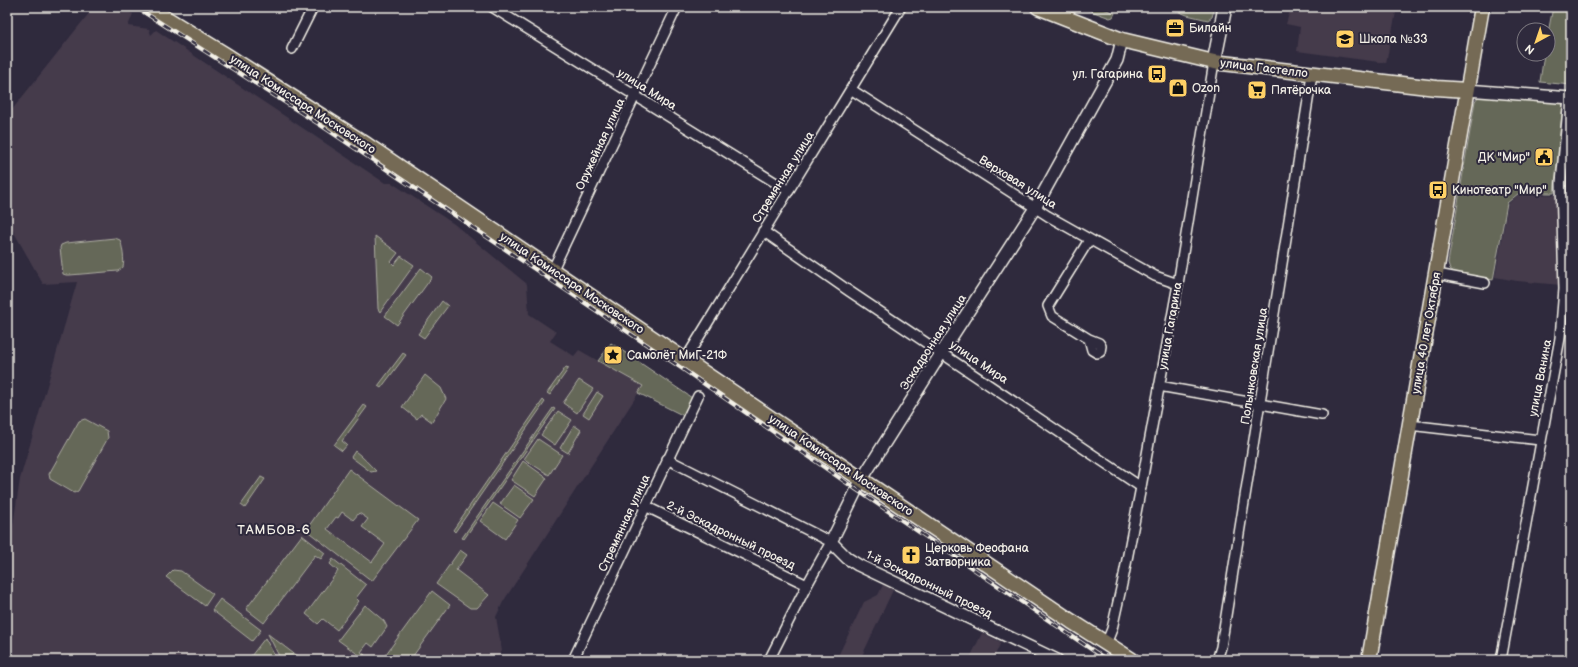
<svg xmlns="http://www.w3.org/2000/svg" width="1578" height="667" viewBox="0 0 1578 667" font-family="'Balsamiq Sans',sans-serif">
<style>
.built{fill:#443a4b}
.green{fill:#656759;stroke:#acaca0;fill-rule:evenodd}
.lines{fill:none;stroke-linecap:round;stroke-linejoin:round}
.minor-casing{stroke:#f4f1e8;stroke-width:12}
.tertiary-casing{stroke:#f4f1e8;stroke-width:14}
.secondary-casing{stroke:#f4f1e8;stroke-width:16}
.primary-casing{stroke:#f4f1e8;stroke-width:17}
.minor{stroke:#2f2a3d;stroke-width:9}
.tertiary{stroke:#2f2a3d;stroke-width:11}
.secondary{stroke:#2f2a3d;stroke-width:13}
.primary{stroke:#756a55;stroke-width:14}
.rail-casing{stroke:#f4f1e8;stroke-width:4}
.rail{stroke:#2f2a3d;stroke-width:2.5;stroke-dasharray:8;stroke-linecap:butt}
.labels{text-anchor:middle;stroke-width:4;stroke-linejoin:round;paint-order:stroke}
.poi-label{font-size:12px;fill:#f4f1e8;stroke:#2f2a3d;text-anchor:start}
.street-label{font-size:12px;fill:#f4f1e8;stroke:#2f2a3d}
.neighbourhood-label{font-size:13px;letter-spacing:1px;fill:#f4f1e8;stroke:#2f2a3d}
</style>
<rect width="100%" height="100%" fill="#2f2a3d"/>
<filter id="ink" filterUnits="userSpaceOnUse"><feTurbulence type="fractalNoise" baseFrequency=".025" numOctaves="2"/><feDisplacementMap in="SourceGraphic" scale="8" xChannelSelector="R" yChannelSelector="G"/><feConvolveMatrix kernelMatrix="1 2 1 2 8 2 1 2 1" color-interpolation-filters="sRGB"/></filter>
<g filter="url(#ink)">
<g class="built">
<path d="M94,7h23l16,7 -5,12 21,3 2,6 5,-5 229,153h7l62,41 73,60 2,30 27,18 -6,9 24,15 5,-6 64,36 -140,216 -7,15 6,34 -7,9h-488v-95l13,-86 57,-197 -34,2 -31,-55 -5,-53v-60z"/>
<path d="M1291,7h106l-11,56 -89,-12 3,-24 -14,-3z"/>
<path d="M1519,194l39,1 3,90 -44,-4 -22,-4 13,-73z"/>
<path d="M883,585l10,5 -33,70h-24l28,-58 14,-7z"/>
<path d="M982,633l19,9 -8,18h-24z"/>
</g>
<g class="green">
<path d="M1080,7h18l17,6 -2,4 -3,1z"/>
<path d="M1167,7h48l-3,10 -4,3 -21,-5z"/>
<path d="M1553,7h18v78l-31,-3 4,-28h4v-21z"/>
<path d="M1485,96l78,7 -9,90h-35l-12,10 -14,77 -39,-8 -4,-3 -2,-6 27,-162 3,-4z"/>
<path d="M375,236l23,17 -7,9 3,3 7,-9 13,9 -34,47 -2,-3z"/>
<path d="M115,238l5,2c2,4 5,22 3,27 -1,2 -3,2 -5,4l-48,4h-4l-3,-1 -3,-26 1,-3 5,-2z"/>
<path d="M421,268l11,9 -35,48 -12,-9z"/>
<path d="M442,301l6,5 -24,32 -6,-4z"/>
<path d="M611,343l84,57 -9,17 -48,-24 5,-7 -45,-25z"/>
<path d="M403,353l3,2 -25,33 -3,-2z"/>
<path d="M566,367l3,1 -19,27 -3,-2z"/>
<path d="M425,375l16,13 5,11 -14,23 -11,-8 -4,5 -15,-12z"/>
<path d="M579,380l14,9 -16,24 -14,-10z"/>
<path d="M597,392l6,4 -14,22 -6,-4z"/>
<path d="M543,400l2,2 -90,130 -2,-2z"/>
<path d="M364,405l3,2 -25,34 5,4 -5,6 -8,-6z"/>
<path d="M553,408l2,1 -91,130 -2,-1z"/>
<path d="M558,411l14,9 -17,25 -14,-10z"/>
<path d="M85,419l22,12 1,7 -30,53 -4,2 -24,-14 -1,-5 30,-53z"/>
<path d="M574,425l7,5 -13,23 -8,-5z"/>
<path d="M538,439l24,16 -13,20 -25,-16z"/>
<path d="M355,451c8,6 14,13 21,20l-5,1 -20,-15z"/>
<path d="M523,461l24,17 -12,18 -24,-16z"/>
<path d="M349,469l69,51 -46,61 -66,-51zM342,512l11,8 6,-7 9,6 -6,8 23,17 -13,18 -45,-33 9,-12 2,1z"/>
<path d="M261,477l4,2 -20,29 -4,-3z"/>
<path d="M514,485l20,14 -14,19 -20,-14z"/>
<path d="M493,503l25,17 -13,19 -25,-18z"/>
<path d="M302,535l23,18 -4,6 -6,-4 -51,68 -18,-14z"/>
<path d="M460,550l7,5 -11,15 33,25 -12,13h-7l-34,-24z"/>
<path d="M333,559l33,26 -10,13 3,3 -22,29 -14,-11 -5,5 -12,-10 32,-43 -8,-7z"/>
<path d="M173,570l8,1 32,23 -8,12 -39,-29z"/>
<path d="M432,591l18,14 -40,55h-25l-2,-2z"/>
<path d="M220,599l41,31 -9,11 -40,-31z"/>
<path d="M365,605l19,16 3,6 -14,20 -5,-4 -7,9 4,3 -2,3 -25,-18z"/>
<path d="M268,634l34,26h-21z"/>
<path d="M265,638l12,22h-29z"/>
</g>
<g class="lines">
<g class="minor-casing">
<g id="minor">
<path d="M492,7l297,184"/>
<path d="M292,49l21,-42"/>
<path d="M852,90l196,126 107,60 23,8"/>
<path d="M763,231l86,60 292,196"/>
<path d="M553,269l124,-262"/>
<path d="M1437,274l48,9"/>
<path d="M1089,339l10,4 2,3 -1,6 -3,1 -5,-3 -3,-11 -37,-23 -4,-10 41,-66"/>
<path d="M685,360l216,-353"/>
<path d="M1159,386l163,29"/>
<path d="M1409,425l131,15"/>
<path d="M667,459l164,83 -24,43 -38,75"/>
<path d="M645,506l162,79"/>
<path d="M1106,644l6,-15 12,-54 17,-88 37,-203 36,-222"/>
<path d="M573,660l125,-264"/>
<path d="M1217,660l4,-13 91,-572"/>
<path d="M1501,660l59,-322 4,-49 -3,-106 8,-85"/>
</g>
</g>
<g class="tertiary-casing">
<g id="tertiary">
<path d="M1467,90l104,8"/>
<path d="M1057,660l-199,-95 -11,-7 -16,-16 31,-63 80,-127 93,-144 82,-148 5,-20"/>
</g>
</g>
<g class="secondary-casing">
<path id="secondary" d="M1214,62l11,-55"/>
</g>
<g class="primary-casing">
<g id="primary">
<path d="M148,7l78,48 141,90 704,476 61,39"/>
<path d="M1038,7l84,33 92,22 222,26 31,2"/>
<path d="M1369,660l113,-653"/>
</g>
</g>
<use href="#minor" class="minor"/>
<use href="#tertiary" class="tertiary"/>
<use href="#secondary" class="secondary"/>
<use href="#primary" class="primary"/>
<g class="rail-casing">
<path id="rail" d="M136,7l189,121 349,235 183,127 250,170"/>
</g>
<use href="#rail" class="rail"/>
</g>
</g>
<defs>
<g id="office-square" transform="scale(1)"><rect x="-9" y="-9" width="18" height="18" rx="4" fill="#ffd166" stroke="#2f2a3d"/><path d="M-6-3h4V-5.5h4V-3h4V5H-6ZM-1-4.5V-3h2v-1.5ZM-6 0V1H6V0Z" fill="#111"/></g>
<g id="school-square" transform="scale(1)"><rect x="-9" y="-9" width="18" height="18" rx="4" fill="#ffd166" stroke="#2f2a3d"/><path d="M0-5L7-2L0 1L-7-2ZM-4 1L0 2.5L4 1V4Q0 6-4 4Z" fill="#111"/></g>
<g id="bus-square" transform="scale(1)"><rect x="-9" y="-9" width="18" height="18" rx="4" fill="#ffd166" stroke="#2f2a3d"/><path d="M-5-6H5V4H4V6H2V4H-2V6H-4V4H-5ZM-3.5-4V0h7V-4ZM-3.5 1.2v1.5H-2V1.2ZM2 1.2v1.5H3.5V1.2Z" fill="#111"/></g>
<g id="shop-square" transform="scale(1)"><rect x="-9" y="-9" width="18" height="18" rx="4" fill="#ffd166" stroke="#2f2a3d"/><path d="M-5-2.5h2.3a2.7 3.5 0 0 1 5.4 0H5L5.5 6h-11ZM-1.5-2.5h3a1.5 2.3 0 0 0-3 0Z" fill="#111"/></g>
<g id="supermarket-square" transform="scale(1)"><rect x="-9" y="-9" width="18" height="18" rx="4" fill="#ffd166" stroke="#2f2a3d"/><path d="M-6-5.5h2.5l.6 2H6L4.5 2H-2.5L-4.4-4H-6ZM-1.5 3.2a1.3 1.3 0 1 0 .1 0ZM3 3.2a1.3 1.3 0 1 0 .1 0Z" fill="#111"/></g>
<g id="civic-square" transform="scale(1)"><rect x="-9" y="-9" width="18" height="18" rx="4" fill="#ffd166" stroke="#2f2a3d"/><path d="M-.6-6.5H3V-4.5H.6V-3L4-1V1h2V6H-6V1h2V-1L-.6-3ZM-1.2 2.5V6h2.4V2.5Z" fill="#111"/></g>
<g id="sight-square" transform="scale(1)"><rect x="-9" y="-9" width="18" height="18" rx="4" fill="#ffd166" stroke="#2f2a3d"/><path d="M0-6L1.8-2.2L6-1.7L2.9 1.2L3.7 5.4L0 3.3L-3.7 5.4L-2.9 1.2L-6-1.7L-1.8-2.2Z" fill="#111"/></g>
<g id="church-square" transform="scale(1)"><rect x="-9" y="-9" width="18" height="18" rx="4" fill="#ffd166" stroke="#2f2a3d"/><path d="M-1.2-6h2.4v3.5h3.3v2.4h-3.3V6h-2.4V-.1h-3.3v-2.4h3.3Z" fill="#111"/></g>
</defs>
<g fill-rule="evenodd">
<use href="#office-square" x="1175" y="28"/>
<use href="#school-square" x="1345" y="39"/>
<use href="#bus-square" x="1157" y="74"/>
<use href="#shop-square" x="1178" y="88"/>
<use href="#supermarket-square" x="1257" y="90"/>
<use href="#civic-square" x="1544" y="157"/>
<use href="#bus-square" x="1438" y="190"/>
<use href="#sight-square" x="613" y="355"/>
<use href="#church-square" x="911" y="555"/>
</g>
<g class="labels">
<g class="poi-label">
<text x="1189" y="32">Билайн</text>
<text x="1359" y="43">Школа №33</text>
<text x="1143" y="78" text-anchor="end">ул. Гагарина</text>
<text x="1192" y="92">Ozon</text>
<text x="1271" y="94">Пятёрочка</text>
<text x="1530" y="161" text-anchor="end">ДК "Мир"</text>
<text x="1452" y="194">Кинотеатр "Мир"</text>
<text x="627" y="359">Самолёт МиГ-21Ф</text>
<text x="925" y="552">Церковь Феофана<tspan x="925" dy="14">Затворника</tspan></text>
</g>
<g class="street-label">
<text transform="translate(1264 68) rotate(7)" y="4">улица Гастелло</text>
<text transform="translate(647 89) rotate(32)" y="4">улица Мира</text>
<text transform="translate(303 104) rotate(33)" y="4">улица Комиссара Московского</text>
<text transform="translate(600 144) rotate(-65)" y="4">Оружейная улица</text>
<text transform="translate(783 177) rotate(-58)" y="4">Стремянная улица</text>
<text transform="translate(1018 182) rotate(32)" y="4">Верховая улица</text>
<text transform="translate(572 283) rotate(34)" y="4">улица Комиссара Московского</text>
<text transform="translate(1170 326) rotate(-80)" y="4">улица Гагарина</text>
<text transform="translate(1426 333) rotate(-80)" y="4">улица 40 лет Октября</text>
<text transform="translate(933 342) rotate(-57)" y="4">Эскадронная улица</text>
<text transform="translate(979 362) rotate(34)" y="4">улица Мира</text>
<text transform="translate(1254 366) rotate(-81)" y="4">Полынковская улица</text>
<text transform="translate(1540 378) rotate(-79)" y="4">улица Ванина</text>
<text transform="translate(841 465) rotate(34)" y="4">улица Комиссара Московского</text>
<text transform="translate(624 523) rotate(-65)" y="4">Стремянная улица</text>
<text transform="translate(731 535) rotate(26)" y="4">2-й Эскадронный проезд</text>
<text transform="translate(929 584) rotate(26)" y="4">1-й Эскадронный проезд</text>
</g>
<g class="neighbourhood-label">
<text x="274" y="534">ТАМБОВ-6</text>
</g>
</g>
<rect width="1578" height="667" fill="none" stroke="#2f2a3d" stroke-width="24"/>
<rect x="12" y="12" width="1554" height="643" fill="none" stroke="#f4f1e8" stroke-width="1.5" filter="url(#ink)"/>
<g transform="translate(1536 42) rotate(220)"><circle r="19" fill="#2f2a3d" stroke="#7e7a81"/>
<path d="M0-3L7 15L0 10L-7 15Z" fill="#ffd166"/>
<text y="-6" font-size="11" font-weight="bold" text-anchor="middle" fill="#f4f1e8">N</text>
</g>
</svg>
